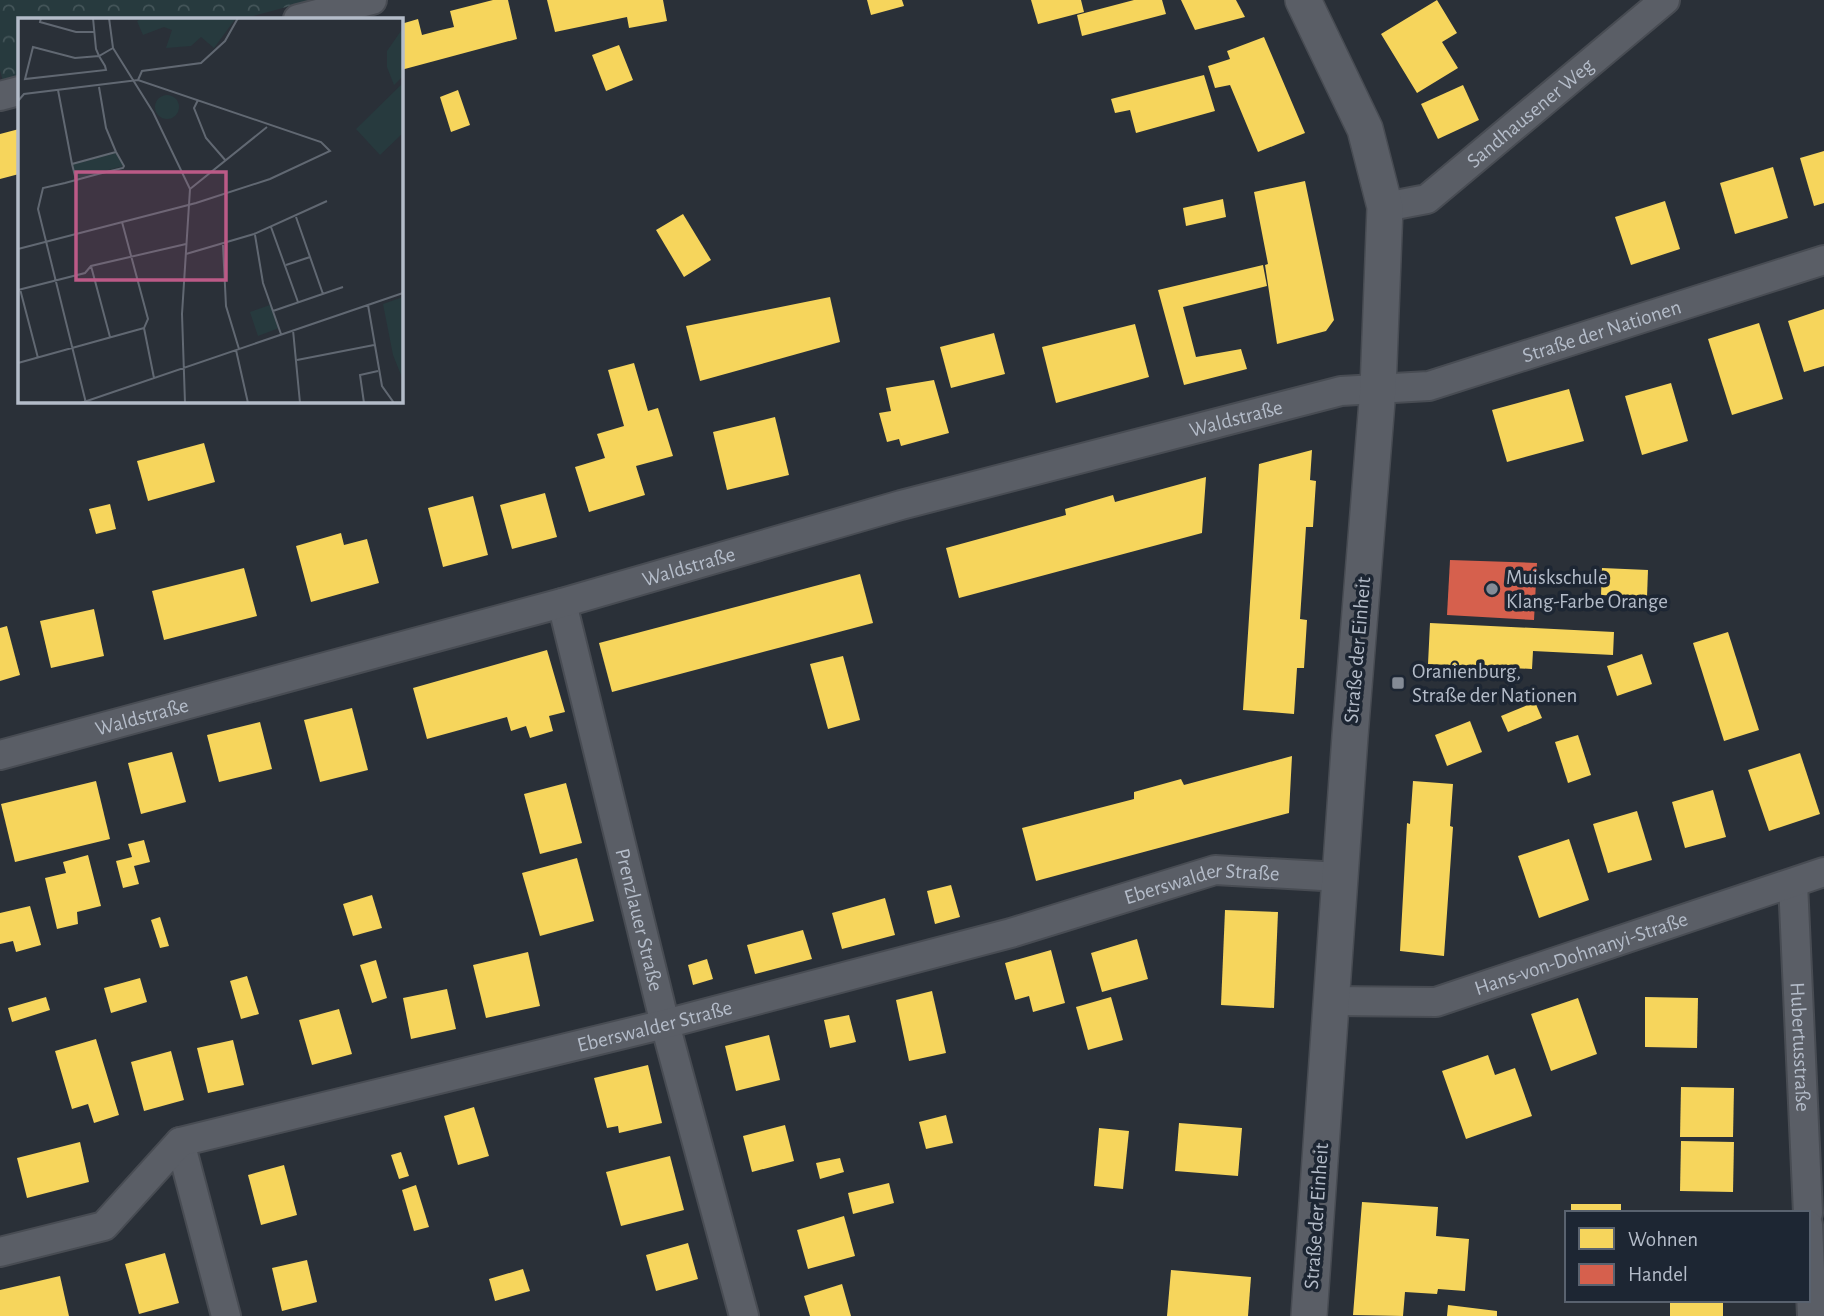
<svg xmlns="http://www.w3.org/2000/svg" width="1824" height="1316" viewBox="0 0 1824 1316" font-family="'Alegreya Sans',sans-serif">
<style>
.park{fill:url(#park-crowns)}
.homes{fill:#f6d55c}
.shops{fill:#d6604d}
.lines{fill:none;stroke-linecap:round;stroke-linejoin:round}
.minor-casing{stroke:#484c53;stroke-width:32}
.tertiary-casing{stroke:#484c53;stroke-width:38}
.minor{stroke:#5a5e66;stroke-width:28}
.tertiary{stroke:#5a5e66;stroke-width:35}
.poi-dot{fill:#848b96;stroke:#1d2633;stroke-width:2.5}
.labels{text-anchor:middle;stroke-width:7;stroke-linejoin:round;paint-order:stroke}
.street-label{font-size:21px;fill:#b4bcc9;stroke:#1d2633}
.poi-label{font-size:21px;fill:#b4bcc9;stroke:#1d2633;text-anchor:start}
.inset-road{fill:none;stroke:#616872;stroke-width:2}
.view{fill:#bc5a87;fill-opacity:0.15;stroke:#bc5a87;stroke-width:3.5}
.inset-edge{fill:none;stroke:#b4bcc9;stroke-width:3.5}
</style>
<defs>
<pattern id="park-crowns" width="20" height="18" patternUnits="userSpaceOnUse" patternTransform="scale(1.75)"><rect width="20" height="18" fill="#273a3e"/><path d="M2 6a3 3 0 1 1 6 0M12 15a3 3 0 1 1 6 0" fill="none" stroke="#445559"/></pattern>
</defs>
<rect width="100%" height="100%" fill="#2a3038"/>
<path class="park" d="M0,0h312l-70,19h-223v61l-15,5 -4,-15z"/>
<g class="homes">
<path d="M493,0h15l9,39 -116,31v-46l17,-5 4,16 19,-5 13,-3 -4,-16z"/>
<path d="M547,0h116l4,21 -38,7 -2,-11 -72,15z"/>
<path d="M867,0h35l2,6 -33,9z"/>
<path d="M1031,0h50l3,12 -46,12z"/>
<path d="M1134,0h28l4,14 -84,22 -5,-21z"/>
<path d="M1181,0h55l9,17 -50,13z"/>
<path d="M1437,0l20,33 -15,9 16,26 -41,25 -36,-59z"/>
<path d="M1264,37l41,96 -47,19 -28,-67 -15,3 -7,-22 22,-7 -3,-8z"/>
<path d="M619,45l14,35 -27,11 -14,-36z"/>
<path d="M1204,75l11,36 -79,22 -6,-23 -15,3 -4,-14z"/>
<path d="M1463,85l16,35 -41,19 -17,-35z"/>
<path d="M458,90l12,35 -19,7 -11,-35z"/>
<path d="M19,129v45l-19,5v-45z"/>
<path d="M1824,151v52l-10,3 -14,-48z"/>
<path d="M1773,167l15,51 -53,16 -15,-51z"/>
<path d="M1305,181l29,139 -8,11 -49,13 -12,-79 3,-1 -14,-72z"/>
<path d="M1223,199l3,18 -40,9 -3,-18z"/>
<path d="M1665,201l15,48 -49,16 -16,-48z"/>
<path d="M683,214l28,46 -27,17 -28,-47z"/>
<path d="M1263,265l4,21 -84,21 13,50 45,-8 6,20 -63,16 -26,-95z"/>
<path d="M830,297l10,45 -140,39 -14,-55z"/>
<path d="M1824,309v57l-20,6 -16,-51z"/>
<path d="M1759,323l24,76 -51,16 -24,-76z"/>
<path d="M1135,324l14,53 -93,26 -14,-56z"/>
<path d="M994,333l11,41 -54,14 -11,-41z"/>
<path d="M634,363l14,48 10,-3 15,48 -37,10 9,29 -56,17 -14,-45 30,-9 -8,-24 27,-8 -16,-56z"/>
<path d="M934,380l15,53 -48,13 -2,-7 -12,3 -8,-29 12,-2 -5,-23z"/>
<path d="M1671,383l17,58 -46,14 -17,-59z"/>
<path d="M1569,389l15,52 -77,21 -15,-52z"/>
<path d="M775,417l14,58 -62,15 -14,-58z"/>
<path d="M204,443l11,39 -67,19 -11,-40z"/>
<path d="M1312,450l-2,30 6,1 -3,46h-7l-6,92 7,1 -3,48h-7l-3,46 -51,-4 16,-246z"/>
<path d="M1206,477l-4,56 -243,65 -13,-50 120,-33 -1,-6 48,-14 2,7z"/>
<path d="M545,493l12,44 -45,12 -12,-44z"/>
<path d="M473,496l15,59 -45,12 -15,-59z"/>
<path d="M110,504l6,25 -20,5 -7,-25z"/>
<path d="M341,533l3,12 23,-6 12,44 -68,19 -15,-56z"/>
<path d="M244,568l13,48 -93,24 -12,-49z"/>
<path d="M1602,568l46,2 -1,27 -46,-2z"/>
<path d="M860,574l13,49 -261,69 -13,-49z"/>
<path d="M94,609l10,47 -53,12 -11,-47z"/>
<path d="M1430,623l184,9 -1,23 -80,-4 -1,18 -104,-5z"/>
<path d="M7,626l13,49 -20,6v-53z"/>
<path d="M1728,632l31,98 -35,11 -31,-98z"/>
<path d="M547,650l18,62 -16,4 4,15 -23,7 -4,-12 -15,5 -4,-14 -80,22 -14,-51z"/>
<path d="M1642,654l10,30 -35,12 -10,-30z"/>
<path d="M843,656l17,64 -32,9 -18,-65z"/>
<path d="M1535,702l7,16 -34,14 -7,-16z"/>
<path d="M352,708l16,62 -48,12 -16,-62z"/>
<path d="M1470,721l12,31 -35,14 -12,-31z"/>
<path d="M260,722l12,47 -53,13 -12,-47z"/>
<path d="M1578,735l13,40 -23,8 -13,-41z"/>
<path d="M172,752l14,50 -45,12 -13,-51z"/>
<path d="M1800,753l20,61 -51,17 -21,-61z"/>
<path d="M1292,756l-3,57 -253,68 -14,-53 112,-29v-7l47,-13 3,6z"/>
<path d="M96,781l14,58 -95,23 -14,-58z"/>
<path d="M1413,781l40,3 -3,42 3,1 -9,129 -44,-5 7,-128 3,1z"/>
<path d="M566,783l16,60 -42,11 -16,-60z"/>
<path d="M1713,790l13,47 -41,11 -13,-46z"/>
<path d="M1637,811l15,49 -44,13 -15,-49z"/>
<path d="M1569,839l20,61 -50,18 -21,-62z"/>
<path d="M144,840l6,22 -16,4 5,18 -16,4 -7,-27 16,-4 -4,-13z"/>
<path d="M88,855l13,51 -24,6 1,12 -21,5 -12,-51 21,-5 -3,-11z"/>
<path d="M577,858l17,63 -54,15 -18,-63z"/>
<path d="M951,885l9,32 -25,7 -8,-33z"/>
<path d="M372,895l10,33 -29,8 -10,-32z"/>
<path d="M885,898l10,37 -53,14 -10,-36z"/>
<path d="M30,906l11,39 -25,7 -3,-11 -13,3v-31z"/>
<path d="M1225,910l53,2 -4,96 -53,-3z"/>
<path d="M160,917l9,29 -9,2 -9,-28z"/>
<path d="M803,930l9,29 -57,15 -8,-29z"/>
<path d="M1137,939l11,40 -46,13 -11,-39z"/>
<path d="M1051,950l14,53 -32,9 -4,-16 -14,4 -10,-37z"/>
<path d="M528,952l12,54 -54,12 -13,-53z"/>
<path d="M707,959l6,20 -20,6 -5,-20z"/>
<path d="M376,960l11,38 -15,5 -12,-38z"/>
<path d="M247,976l12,38 -18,5 -11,-38z"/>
<path d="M140,978l7,24 -36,11 -7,-25z"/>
<path d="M447,989l9,40 -45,10 -8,-41z"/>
<path d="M932,991l14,62 -37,8 -13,-61z"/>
<path d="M46,997l4,13 -38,12 -4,-14z"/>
<path d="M1111,997l12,43 -35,10 -12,-43z"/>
<path d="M1645,997l53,1 -1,50 -52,-1z"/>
<path d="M1578,998l19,56 -46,17 -20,-57z"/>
<path d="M339,1009l13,45 -40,11 -13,-45z"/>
<path d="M849,1015l7,27 -26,6 -6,-28z"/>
<path d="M769,1035l11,45 -44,11 -11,-45z"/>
<path d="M96,1039l23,76 -25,8 -6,-19 -16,5 -17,-58z"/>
<path d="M233,1040l11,45 -36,8 -11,-45z"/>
<path d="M171,1051l13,49 -40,11 -13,-49z"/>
<path d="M1488,1055l7,20 20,-7 17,48 -66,23 -24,-68z"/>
<path d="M648,1065l14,58 -43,10 -1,-7 -11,2 -13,-50z"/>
<path d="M1681,1087l53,1 -1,49h-53z"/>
<path d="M474,1107l15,49 -31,9 -14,-49z"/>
<path d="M946,1115l7,28 -27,6 -7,-27z"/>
<path d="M1179,1123l63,5 -4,48 -63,-5z"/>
<path d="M785,1125l9,36 -42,11 -9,-36z"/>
<path d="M1099,1128l30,3 -6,58 -29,-3z"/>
<path d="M1681,1141l53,1 -1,50 -53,-1z"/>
<path d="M80,1142l9,40 -62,16 -10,-40z"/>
<path d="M401,1152l8,24 -10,3 -8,-24z"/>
<path d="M670,1156l14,54 -63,16 -15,-54z"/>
<path d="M840,1158l4,14 -24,7 -4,-16z"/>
<path d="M284,1165l13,50 -36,10 -13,-50z"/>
<path d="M889,1183l5,20 -41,11 -5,-21z"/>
<path d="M416,1185l13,42 -15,4 -12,-41z"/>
<path d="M1362,1202l76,5 -2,29 33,3 -4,52 -27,-2 -1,5 -32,-2 -2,24 -50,-1z"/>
<rect x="1571" y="1204" width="50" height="9"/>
<path d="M844,1216l11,40 -47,13 -11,-39z"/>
<path d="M688,1243l10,36 -42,12 -10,-36z"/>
<path d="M165,1253l14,50 -40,11 -14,-50z"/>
<path d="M307,1260l10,42 -35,9 -10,-43z"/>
<path d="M523,1269l7,22 -35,10 -6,-22z"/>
<path d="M1171,1270l80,7 -3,39h-81z"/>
<path d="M60,1276l9,40h-69v-26z"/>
<path d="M842,1284l9,32h-41l-6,-20z"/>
<rect x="1670" y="1300" width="53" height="16"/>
<path d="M1448,1305l49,6v5h-50z"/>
</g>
<path class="shops" d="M1450,560l87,3 -3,57 -87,-5z"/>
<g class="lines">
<g class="minor-casing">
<g id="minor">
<path d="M298,19l74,-19"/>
<path d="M0,96l19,-5"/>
<path id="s1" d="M1385,207l42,-8 238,-199"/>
<path id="s2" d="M562,603l103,421 79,292"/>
<path id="s3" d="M0,755l562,-152 339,-98 440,-114 88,-5 395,-126"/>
<path id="s4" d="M1793,883l15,330"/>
<path id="s5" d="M1332,1001l104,1 388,-130"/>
<path d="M180,1142l46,174"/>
<path d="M1808,1225l4,91"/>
<path id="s6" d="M0,1252l104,-26 76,-84 485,-118 346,-91 204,-63 125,7"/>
</g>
</g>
<g class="tertiary-casing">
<path id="tertiary" d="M1303,0l62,129 20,78 -7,182 -28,347 -41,580"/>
</g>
<use href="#minor" class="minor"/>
<use href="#tertiary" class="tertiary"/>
</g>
<g class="poi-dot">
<circle cx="1492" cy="589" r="7"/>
<rect x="1391" y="676" width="14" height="14" rx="3.5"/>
</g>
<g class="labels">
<g class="street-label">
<text dy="7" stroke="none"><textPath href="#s1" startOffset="177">Sandhausener Weg</textPath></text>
<text dy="7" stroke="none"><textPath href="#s3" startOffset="1659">Straße der Nationen</textPath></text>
<text dy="7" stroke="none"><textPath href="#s3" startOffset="1281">Waldstraße</textPath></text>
<text dy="7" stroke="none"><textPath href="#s3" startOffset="714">Waldstraße</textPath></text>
<text transform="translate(1357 650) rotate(-85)" y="7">Straße der Einheit</text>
<text dy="7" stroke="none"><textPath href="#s3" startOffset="147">Waldstraße</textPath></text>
<text dy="7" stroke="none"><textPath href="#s6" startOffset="1276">Eberswalder Straße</textPath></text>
<text dy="7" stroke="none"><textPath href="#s2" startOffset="326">Prenzlauer Straße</textPath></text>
<text dy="7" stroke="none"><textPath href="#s5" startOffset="257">Hans-von-Dohnanyi-Straße</textPath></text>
<text dy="7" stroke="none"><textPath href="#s6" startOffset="709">Eberswalder Straße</textPath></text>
<text dy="7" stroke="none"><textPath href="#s4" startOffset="164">Hubertusstraße</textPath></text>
<text transform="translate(1316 1216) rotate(-86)" y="7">Straße der Einheit</text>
</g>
<g class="poi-label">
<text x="1506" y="584">Muiskschule<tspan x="1506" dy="24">Klang-Farbe Orange</tspan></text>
<text x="1412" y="678">Oranienburg,<tspan x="1412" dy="24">Straße der Nationen</tspan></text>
</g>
</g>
<g transform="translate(18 18)">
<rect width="385" height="385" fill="#2a3038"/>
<path d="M385,10v48l-9,9 -7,-18v-16z" fill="#273a3e"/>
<path d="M125,0h93l-22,30 -13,-11 -10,9 -25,2 6,-18 -8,-3 -21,8 -6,-14zM385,65v50l-23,22 -24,-26zM385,279v83l-10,-25 -10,-51z" fill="#273a3e"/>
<path d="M137 89a12 12 0 1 1 24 0a12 12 0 1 1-24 0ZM98,135l7,13 -47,13 -3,-15zM252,287l9,23 -21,8 -8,-24z" fill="#273a3e"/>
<path class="inset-road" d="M23,0l-1,4 36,10h19M75,0l3,31 3,7 6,10 1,4 -81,9 8,-32 42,11 24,-2 14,-8M91,0l4,30 40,64 37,77 -8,125 3,89M120,62l4,-9 59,-8 24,-22 13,-23M81,69l7,41 10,24M40,72l14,74M180,82l-4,8 12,30 20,23M0,83l6,-7 114,-14 183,62 9,9 -60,28 -74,24 -178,46M58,162l-4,-16 44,-12 8,14 -1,2 -25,6 -33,9 -22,5 -5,21 48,194M172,171l77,-62M278,199l27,77M104,204l26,97 -4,9 10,50M253,209l27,75M237,217l8,48 18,51M205,227l3,61 13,43M168,236l68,-20 73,-33M268,247l24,-8M73,248l19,71M2,271l18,69M0,272l67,-17 6,-7 95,-22M350,287l14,81 12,17M255,293l70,-24M275,312l7,73M218,332l12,53M279,342l77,-15M0,345l126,-35M63,385l322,-110M346,385l-4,-28 18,-4"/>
<path class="view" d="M58,154h150v108h-150z"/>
<rect width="385" height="385" class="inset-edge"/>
</g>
<rect x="1565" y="1211" width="245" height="91" fill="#1d2633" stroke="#59626f" stroke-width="2"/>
<rect x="1579" y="1228" width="35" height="21" fill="#f6d55c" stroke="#59626f" stroke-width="2"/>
<text x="1628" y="1246" font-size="21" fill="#b4bcc9">Wohnen</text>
<rect x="1579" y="1264" width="35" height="21" fill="#d6604d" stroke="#59626f" stroke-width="2"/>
<text x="1628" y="1281" font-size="21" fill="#b4bcc9">Handel</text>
</svg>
